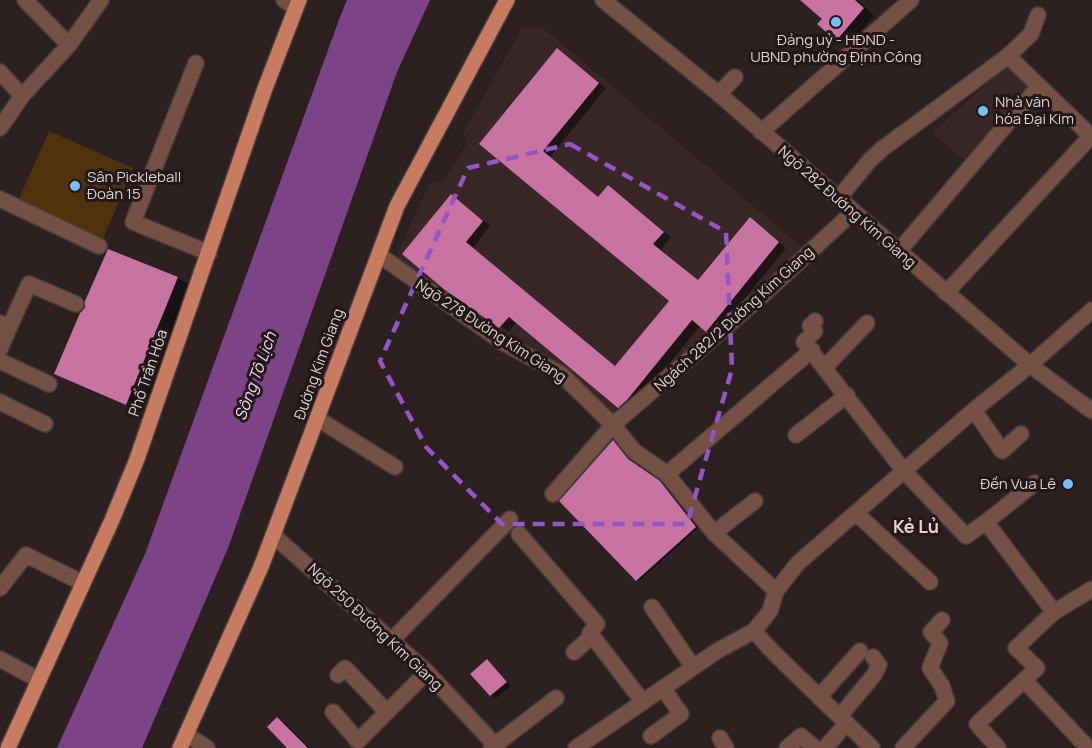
<svg xmlns="http://www.w3.org/2000/svg" width="1092" height="748" viewBox="0 0 1092 748" font-family="Manrope,sans-serif">
<style>
.built{fill:#392627}
.green{fill:#50320e}
.water{fill:#7c4487}
.shadow{fill:#0007}
.building{fill:#c873a1}
.lines{fill:none;stroke-linecap:round;stroke-linejoin:round}
.minor-casing{stroke:#483d3d;stroke-width:18}
.major-casing{stroke:#483d3d;stroke-width:18}
.minor{stroke:#755044;stroke-width:15}
.major{stroke:#c77b61;stroke-width:15}
.marked{fill:none;stroke:#9356c4;stroke-width:4.5;stroke-dasharray:12 8;stroke-linejoin:round}
.poi-dot{fill:#76c0f7;stroke:#231717;stroke-width:2}
.labels{text-anchor:middle;stroke-width:6;stroke-linejoin:round;paint-order:stroke}
.poi-label{font-size:15px;fill:#dcd3d3;stroke:#231717;text-anchor:start}
.street-label{font-size:15px;fill:#dcd3d3;stroke:#231717}
.water-label{font-size:16px;font-style:italic;fill:#f6d7fc;stroke:#231717}
.quarter-label{font-size:18px;font-weight:bold;fill:#e5d3d4;stroke:#231717}
</style>
<rect width="100%" height="100%" fill="#2c2021"/>
<g class="built">
<path d="M541,26l263,223 -185,168 -40,-35 -83,-49 -102,-72 36,-78 13,-2 24,-37 -4,-11 59,-105z"/>
<path d="M1008,64l24,25 -68,70 -32,-26z"/>
</g>
<path class="green" d="M49,131l84,37 -31,73 -85,-38z"/>
<path class="water" d="M347,0h83l-33,72 -169,476 -86,200h-85l88,-194 195,-537z"/>
<g class="shadow">
<path d="M802,0h55l17,16 -26,30 -11,-6 -13,-21z"/>
<path d="M557,50l49,38 -56,69 49,41 9,-11 8,5 55,45 -10,12 38,32 59,-57 28,24 -71,87 -14,-10 -65,79 -8,7 -9,-5 -102,-85 -8,11 -63,-43 6,-93 38,30 -17,22 143,119 55,-66 -190,-157z"/>
<path d="M109,251l69,27 16,9 -52,125 -70,-30 -16,-9 30,-64z"/>
<path d="M615,443l15,19 33,22 35,44 -59,53 -2,-2z"/>
<path d="M487,661l5,3 19,22 -15,12 -5,-3 -18,-21z"/>
<path d="M277,719l8,4 25,25h-21z"/>
</g>
<g class="building">
<path d="M800,0h55l9,8 -28,33 -19,-17 5,-5z"/>
<path d="M557,48l42,35 -56,68 55,46 10,-12 56,47 -11,12 45,36 52,-63 29,25 -73,90 -14,-12 -65,80 -9,8 -109,-91 -10,11 -54,-38 -43,-36 49,-60 32,27 -17,21 149,124 54,-65 -190,-157z"/>
<path d="M108,249l70,28 -52,128 -72,-31 26,-61 5,-5v-7z"/>
<path d="M613,440l15,19 32,22 36,46 -60,54 -77,-80z"/>
<path d="M487,659l20,23 -17,14 -20,-22z"/>
<path d="M277,717l31,31h-21l-20,-21z"/>
</g>
<g class="lines">
<g class="minor-casing">
<g id="minor">
<path d="M25,0l44,45"/>
<path d="M284,0l12,8"/>
<path d="M603,0l116,94 311,271 62,46"/>
<path d="M1008,56l23,-22 7,-19"/>
<path d="M196,63l-63,159 76,31"/>
<path d="M0,72l22,24"/>
<path d="M719,94l16,-17"/>
<path d="M0,128l22,-32 47,-51 32,-45"/>
<path d="M761,132l150,-132"/>
<path d="M0,199l99,47"/>
<path d="M838,199l32,-39 12,-11 126,-93 84,81"/>
<path d="M898,252l141,-166"/>
<path d="M379,255l123,87 59,32 52,51 21,26 33,23 47,59 62,58"/>
<path d="M946,293l146,-158"/>
<path d="M815,321l-5,5 5,5 -11,11 100,129 62,65 20,-14 68,90"/>
<path d="M0,323l9,5 -9,21"/>
<path d="M9,328l20,-44 47,20"/>
<path d="M0,361l49,23"/>
<path d="M825,367l42,-44"/>
<path d="M0,402l45,22"/>
<path d="M974,410l28,41 19,-17"/>
<path d="M318,419l77,48"/>
<path d="M796,435l51,-40"/>
<path d="M667,474l145,-124"/>
<path d="M553,494l60,-69 150,-130 90,-83"/>
<path d="M856,513l74,69"/>
<path d="M986,522l49,-39"/>
<path d="M714,533l41,-32"/>
<path d="M519,534l78,90 -7,9 53,69"/>
<path d="M274,536l153,136 71,76"/>
<path d="M0,588l26,-33 57,28"/>
<path d="M652,607l41,60"/>
<path d="M754,631l21,23 97,94"/>
<path d="M392,640l118,-121"/>
<path d="M574,652l18,-16"/>
<path d="M0,659l39,21"/>
<path d="M338,675l7,-7 42,44"/>
<path d="M1025,681l63,67"/>
<path d="M819,697l41,-46"/>
<path d="M333,712l25,29 69,-69"/>
<path d="M840,716l34,-41 5,-10 -6,-8"/>
<path d="M186,734l21,14"/>
<path d="M651,736l30,-22 -18,-26"/>
<path d="M720,738l6,10"/>
<path d="M491,748l65,-50"/>
<path d="M576,748l141,-97 37,-20 16,-20 6,-20 22,-28 176,-153 56,-45 62,-55"/>
<path d="M787,748l14,-12 14,12"/>
<path d="M825,748l22,-25"/>
<path d="M903,748l44,-47 -5,-15 -12,-18 10,-25 -9,-11 11,-12"/>
<path d="M998,748l-21,-24 60,-56 -21,-20 38,-36 38,-23"/>
</g>
</g>
<g class="major-casing">
<g id="major">
<path d="M8,748l104,-228 25,-61 127,-368 35,-91"/>
<path d="M180,748l81,-181 136,-361 110,-206"/>
</g>
</g>
<use href="#minor" class="minor"/>
<use href="#major" class="major"/>
</g>
<path class="marked" d="M570,144l156,88 6,137 -45,155h-185l-76,-77 -46,-86 88,-193z"/>
<g class="poi-dot">
<circle cx="836" cy="22" r="6"/>
<circle cx="983" cy="111" r="6"/>
<circle cx="75" cy="186" r="6"/>
<circle cx="1068" cy="484" r="6"/>
</g>
<g class="labels">
<g class="poi-label">
<text x="836" y="45" text-anchor="middle">Đảng uỷ - HĐND -<tspan x="836" dy="17">UBND phường Định Công</tspan></text>
<text x="995" y="107">Nhà văn<tspan x="995" dy="17">hóa Đại Kim</tspan></text>
<text x="87" y="182">Sân Pickleball<tspan x="87" dy="17">Đoàn 15</tspan></text>
<text x="1056" y="489" text-anchor="end">Đền Vua Lê</text>
</g>
<g class="street-label">
<text transform="translate(847 207) rotate(41)" y="5">Ngõ 282 Đường Kim Giang</text>
<text transform="translate(734 319) rotate(-42)" y="5">Ngách 282/2 Đường Kim Giang</text>
<text transform="translate(491 331) rotate(33)" y="5">Ngõ 278 Đường Kim Giang</text>
<text transform="translate(319 364) rotate(-70)" y="5">Đường Kim Giang</text>
<text transform="translate(148 373) rotate(-71)" y="5">Phố Trần Hòa</text>
<text transform="translate(375 627) rotate(43)" y="5">Ngõ 250 Đường Kim Giang</text>
</g>
<g class="water-label">
<text transform="translate(255 376) rotate(-70)" y="6">Sông Tô Lịch</text>
</g>
<g class="quarter-label">
<text x="916" y="533">Kẻ Lủ</text>
</g>
</g>
</svg>
